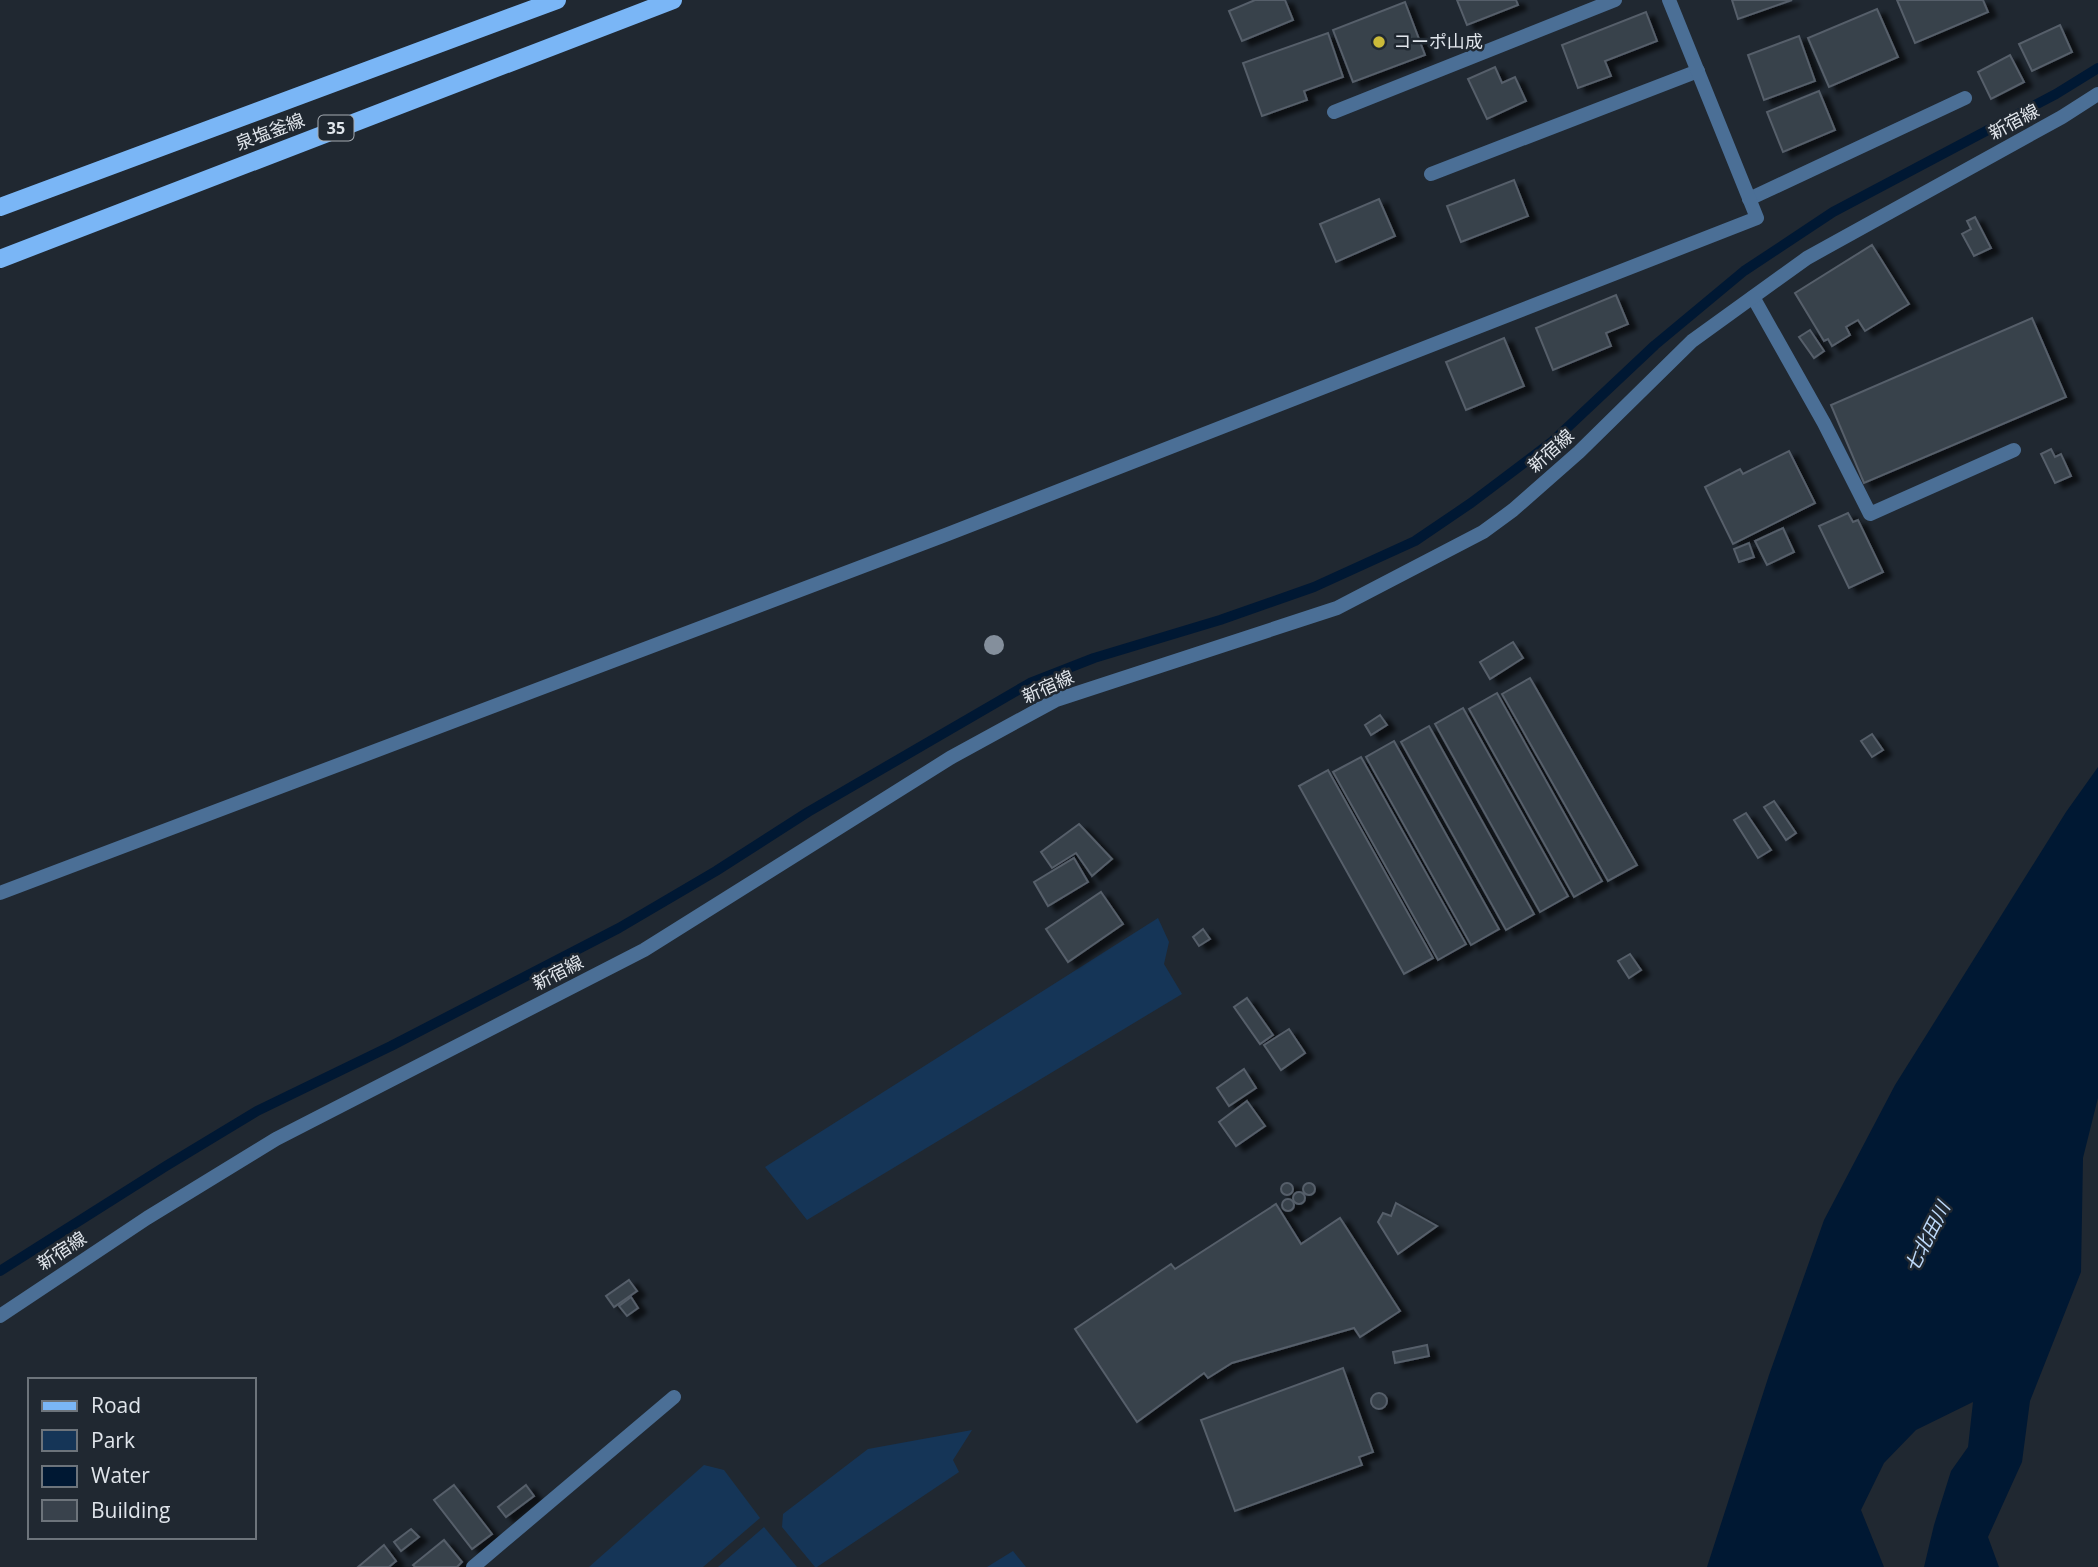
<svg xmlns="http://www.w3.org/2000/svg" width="2098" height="1567" viewBox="0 0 2098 1567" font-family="'Open Sans','Noto Sans JP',sans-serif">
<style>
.green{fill:#153557}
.water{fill:#001833}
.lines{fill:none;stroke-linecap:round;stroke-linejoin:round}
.stream{stroke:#001833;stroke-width:10}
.building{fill:#39424c;stroke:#565f6a;stroke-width:2;filter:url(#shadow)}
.lane{stroke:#4b6f96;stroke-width:14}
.street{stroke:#4b6f96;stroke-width:14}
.primary{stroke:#7ab6f6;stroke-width:18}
.tree{fill:#848f9c}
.poi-dot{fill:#cbba39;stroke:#202831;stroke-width:2.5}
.labels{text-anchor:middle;stroke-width:5;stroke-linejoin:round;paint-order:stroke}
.shield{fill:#202831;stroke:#a6acb3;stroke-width:2}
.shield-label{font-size:16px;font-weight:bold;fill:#e0e5eb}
.poi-label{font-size:18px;fill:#e0e5eb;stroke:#202831;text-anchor:start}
.street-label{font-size:18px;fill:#e0e5eb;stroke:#202831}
.water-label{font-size:19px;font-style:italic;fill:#bdd9f9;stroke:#202831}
</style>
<defs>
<filter id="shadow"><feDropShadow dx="8" dy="4.5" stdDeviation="2" flood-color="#0009"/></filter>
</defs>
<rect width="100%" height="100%" fill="#202831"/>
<g class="green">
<path d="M1158,918l11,24 -5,22 18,30 -375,226 -42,-53z"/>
<path d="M972,1430l-19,30 6,12 -142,95h-2l-33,-40 1,-13 85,-65z"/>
<path d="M704,1465l20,5 36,48 -57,49h-114z"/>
<path d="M764,1527l33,40h-79z"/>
<path d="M1013,1551l13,16h-39z"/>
</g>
<path class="water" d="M2098,767v331l-15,60 -2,114 -51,129 -8,61 -34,75 11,30h-75l10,-42 17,-54 17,-24 5,-45 -57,28 -32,33 -23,47 23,57h-177l62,-192 55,-155 71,-135 171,-273z"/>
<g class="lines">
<path class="stream" d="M0,1271l166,-105 91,-55 134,-65 228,-118 97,-57 92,-59 222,-129 64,-25 126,-38 94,-33 101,-46 56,-38 82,-62 102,-96 89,-74 89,-59 223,-118 42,-26"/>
</g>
<g class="building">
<path d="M1255,0h30l8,20 -51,21 -13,-30z"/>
<path d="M1457,0h59l2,5 -51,20z"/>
<path d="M1732,0h60l-54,19z"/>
<path d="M1897,0h86l5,12 -73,31z"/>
<path d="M1405,2l20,53 -72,27 -20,-52z"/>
<path d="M1877,9l21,48 -69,30 -21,-49z"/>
<path d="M1646,12l11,29 -52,20 6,15 -33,12 -16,-43z"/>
<path d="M2060,25l12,27 -40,19 -13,-27z"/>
<path d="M1328,33l15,44 -39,14 3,9 -45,16 -19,-53z"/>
<path d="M1799,36l16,45 -51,19 -16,-45z"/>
<path d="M2010,55l14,27 -33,17 -13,-27z"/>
<path d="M1495,67l7,16 13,-6 11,24 -39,18 -19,-40z"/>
<path d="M1819,91l16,39 -52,22 -16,-40z"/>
<path d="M1514,180l14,36 -67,26 -14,-36z"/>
<path d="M1379,199l16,37 -59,26 -16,-38z"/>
<path d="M1975,217l16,31 -17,8 -12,-22 9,-5 -4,-8z"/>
<path d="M1872,245l37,59 -44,27 -7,-11 -12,7 4,8 -18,11 -4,-7 -4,2 -29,-48z"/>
<path d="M1616,295l12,29 -22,9 5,13 -58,24 -17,-42z"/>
<path d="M2032,318l34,79 -202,86 -33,-78z"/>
<path d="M1810,330l14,21 -10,7 -15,-21z"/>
<path d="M1504,338l20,48 -58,24 -20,-48z"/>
<path d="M2051,449l4,8 6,-3 10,22 -16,7 -14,-29z"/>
<path d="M1789,451l26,52 -82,41 -28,-57 35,-18 3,5z"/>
<path d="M1848,513l5,9 5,-2 25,52 -34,16 -30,-62z"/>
<path d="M1783,528l11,24 -27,13 -12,-24z"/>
<path d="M1749,543l5,14 -15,5 -5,-13z"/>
<path d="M1513,642l10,16 -33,21 -10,-17z"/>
<path d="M1530,678l107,187 -29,16 -106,-187z"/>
<path d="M1497,693l105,188 -28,16 -105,-188z"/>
<path d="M1463,708l105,188 -28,16 -105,-188z"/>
<path d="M1380,715l7,10 -16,10 -6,-10z"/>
<path d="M1429,726l105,188 -28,16 -105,-188z"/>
<path d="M1872,734l11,16 -11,7 -11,-16z"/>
<path d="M1394,741l105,188 -28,16 -105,-188z"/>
<path d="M1361,757l105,187 -28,16 -105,-188z"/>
<path d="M1328,770l105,188 -29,16 -105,-188z"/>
<path d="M1774,801l22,32 -10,7 -22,-33z"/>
<path d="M1746,813l25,37 -13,8 -24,-38z"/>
<path d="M1079,824l33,35 -20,17 -16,-23 -24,15 -11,-16z"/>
<path d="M1074,858l14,24 -40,24 -14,-24z"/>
<path d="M1101,892l22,32 -55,38 -22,-33z"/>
<path d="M1203,929l7,10 -11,7 -6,-9z"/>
<path d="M1630,954l11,16 -12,8 -11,-17z"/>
<path d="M1247,998l26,37 -13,9 -26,-37z"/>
<path d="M1289,1029l16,24 -24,17 -17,-25z"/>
<path d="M1244,1069l12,19 -27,18 -12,-18z"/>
<path d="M1247,1101l18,25 -29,20 -17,-24z"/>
<circle cx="1309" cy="1189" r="6"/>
<circle cx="1287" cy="1189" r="6"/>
<circle cx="1299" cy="1198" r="6"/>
<circle cx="1288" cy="1205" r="6"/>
<path d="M1396,1203l41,23 -39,28 -20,-32 5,-9 8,3z"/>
<path d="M1276,1204l25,40 39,-26 60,93 -40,26 -6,-9 -122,35 -24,15 -4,-5 -67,49 -62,-93 96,-65 4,5z"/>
<path d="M629,1280l8,11 -23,16 -8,-11z"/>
<path d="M631,1297l7,11 -11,8 -8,-10z"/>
<path d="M1427,1345l2,11 -34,7 -2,-11z"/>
<path d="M1343,1368l30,84 -14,5 3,8 -127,46 -34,-91z"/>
<circle cx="1379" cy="1401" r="8"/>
<path d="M454,1485l38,49 -20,15 -38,-49z"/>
<path d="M526,1485l8,11 -28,21 -8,-10z"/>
<path d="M411,1529l8,8 -18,14 -7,-9z"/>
<path d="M444,1540l18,22 -5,5h-42l-2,-2z"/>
<path d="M384,1545l12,16 -7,6h-31z"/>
</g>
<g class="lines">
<g class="lane">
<path d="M1753,297l71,126 46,91 144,-64"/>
<path d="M473,1567l201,-170"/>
</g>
<g class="street">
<path d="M1334,112l281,-112"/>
<path d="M1431,174l267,-103"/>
<path d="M1749,199l216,-101"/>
<path d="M0,893l948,-359 809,-316 -88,-218"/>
<path d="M0,1316l147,-98 129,-79 368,-189 306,-192 106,-58 281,-92 146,-76 30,-22 66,-58 113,-111 115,-83 255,-141 36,-23"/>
</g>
<g class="primary">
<path d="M0,207l557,-207"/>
<path d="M0,259l673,-259"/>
</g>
</g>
<circle class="tree" cx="994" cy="645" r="10"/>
<circle class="poi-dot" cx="1379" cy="42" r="7"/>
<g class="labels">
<rect class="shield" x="318.5" y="115.5" width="35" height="25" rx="5"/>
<g class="shield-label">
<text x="336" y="134">35</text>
</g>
<g class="poi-label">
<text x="1393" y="48">コーポ山成</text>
</g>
<g class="street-label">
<text transform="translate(2014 122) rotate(-28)" y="6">新宿線</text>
<text transform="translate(270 132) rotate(-21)" y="6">泉塩釜線</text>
<text transform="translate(1551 451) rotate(-42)" y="6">新宿線</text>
<text transform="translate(1048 687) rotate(-24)" y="6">新宿線</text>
<text transform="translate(558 973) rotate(-27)" y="6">新宿線</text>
<text transform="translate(62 1251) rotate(-33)" y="6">新宿線</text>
</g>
<g class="water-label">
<text transform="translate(1927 1237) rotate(-63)" y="7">七北田川</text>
</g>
</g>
<rect x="28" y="1378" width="228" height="161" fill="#202831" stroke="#6d747b" stroke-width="2"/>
<rect x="42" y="1401" width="35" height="10" fill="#7ab6f6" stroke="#6d747b" stroke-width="2"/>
<text x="91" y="1413" font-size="21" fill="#e0e5eb">Road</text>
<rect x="42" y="1430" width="35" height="21" fill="#153557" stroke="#6d747b" stroke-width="2"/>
<text x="91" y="1448" font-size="21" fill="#e0e5eb">Park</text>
<rect x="42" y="1466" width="35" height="21" fill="#001833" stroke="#6d747b" stroke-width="2"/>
<text x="91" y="1483" font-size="21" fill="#e0e5eb">Water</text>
<rect x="42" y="1500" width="35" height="21" fill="#39424c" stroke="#6d747b" stroke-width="2"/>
<text x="91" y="1518" font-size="21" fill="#e0e5eb">Building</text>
</svg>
